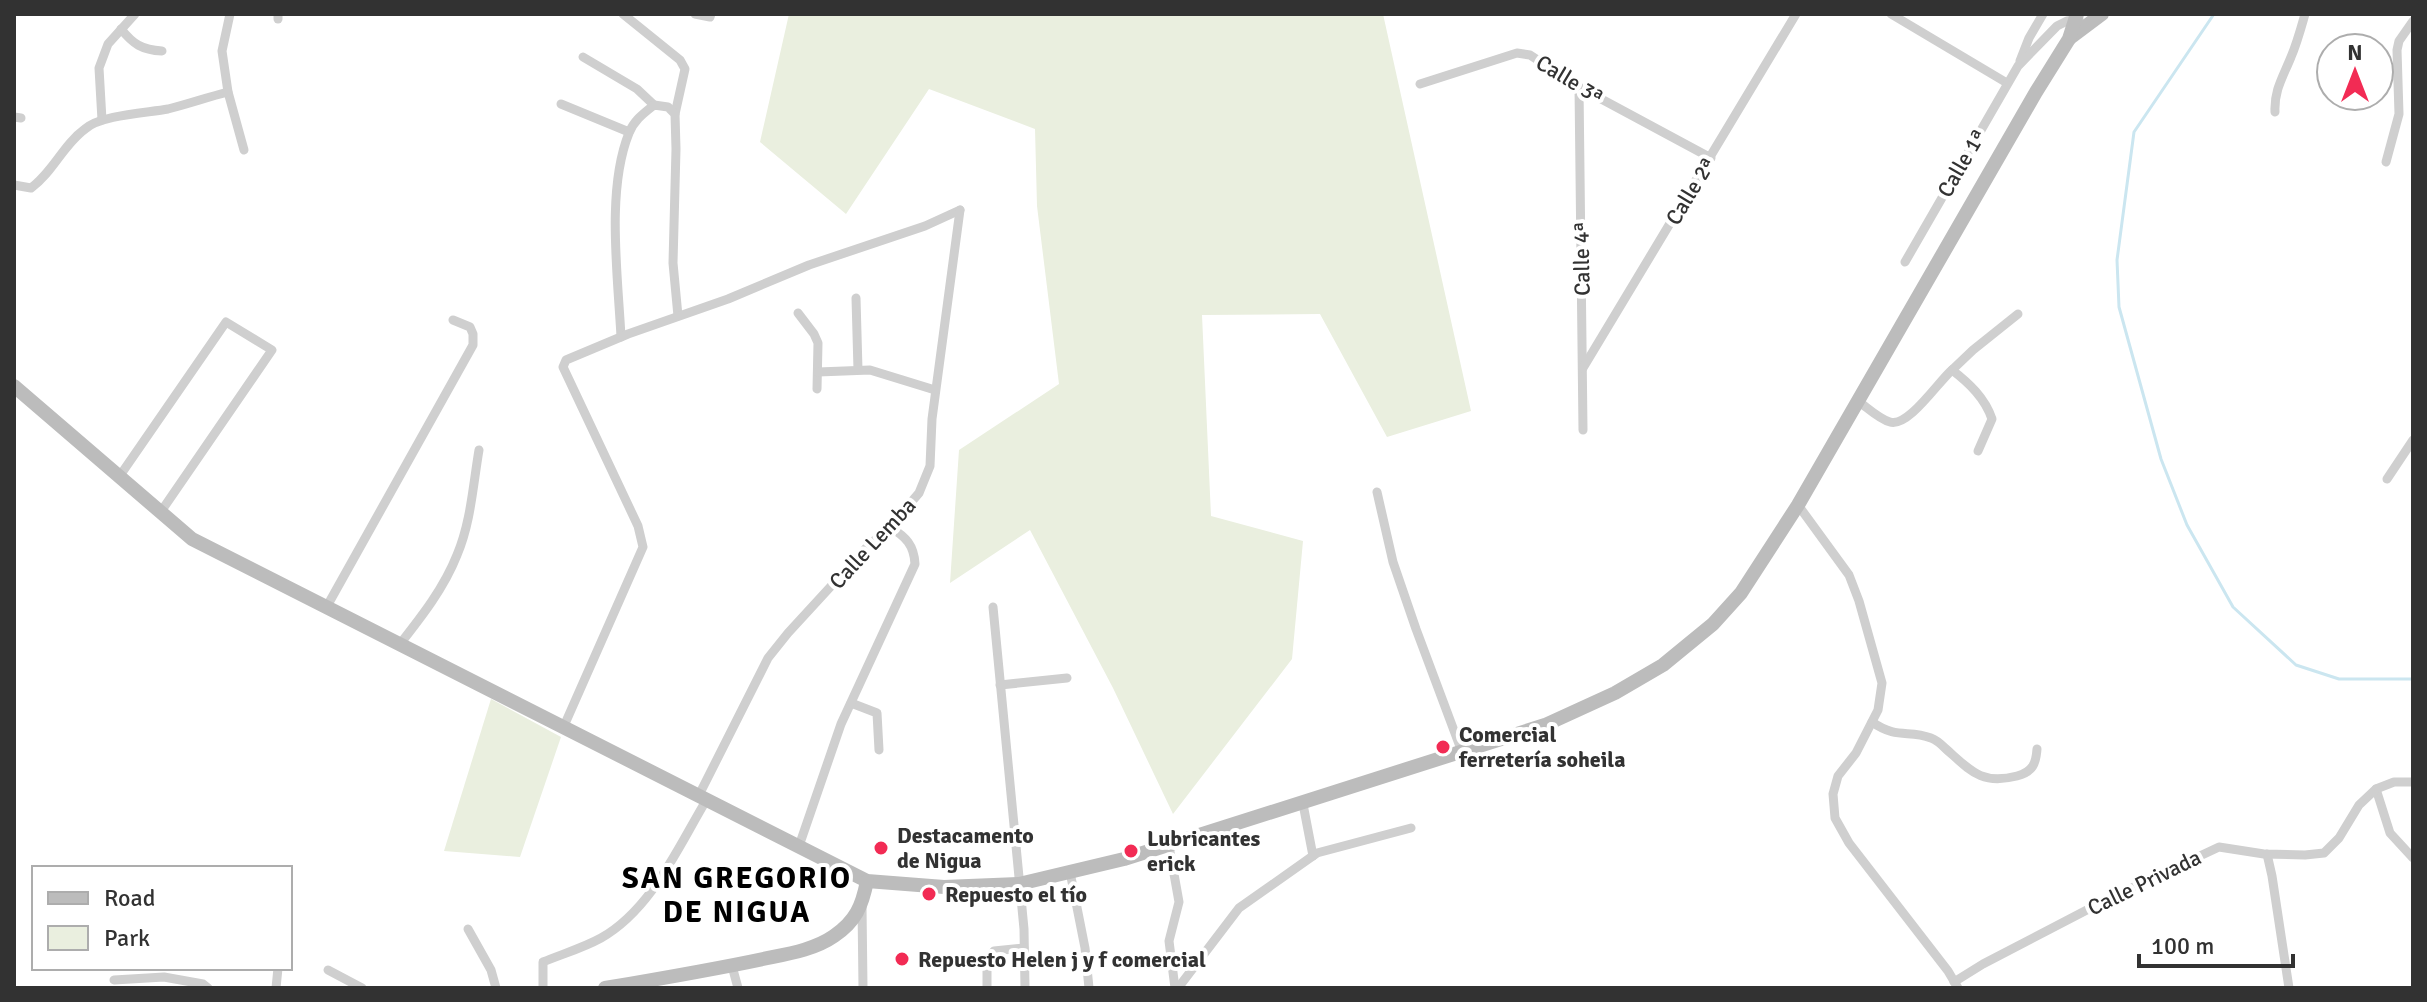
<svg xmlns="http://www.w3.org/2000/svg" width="2427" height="1002" viewBox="0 0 2427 1002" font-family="Signika,sans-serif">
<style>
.green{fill:#eaefdf}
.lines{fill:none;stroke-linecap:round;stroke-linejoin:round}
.stream{stroke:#cbe6f0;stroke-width:3}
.street{stroke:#cfcfcf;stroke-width:9}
.secondary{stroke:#bcbcbc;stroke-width:14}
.poi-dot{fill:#f22b54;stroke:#fff;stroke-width:3}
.labels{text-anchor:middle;stroke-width:8;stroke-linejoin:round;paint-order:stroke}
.street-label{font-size:22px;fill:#323232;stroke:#fff}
.poi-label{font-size:22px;font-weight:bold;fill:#323232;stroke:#fff;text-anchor:start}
.district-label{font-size:30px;font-weight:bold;letter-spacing:2px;fill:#000;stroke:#fff}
</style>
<rect width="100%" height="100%" fill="#fff"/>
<g class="green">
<path d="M789,14h594l88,397 -84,26 -67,-123 -118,1 9,201 92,25 -11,118 -119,155 -60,-126 -83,-158 -80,53 9,-133 100,-66 -22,-178 -2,-77 -106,-40 -83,125 -86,-72z"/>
<path d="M491,699l70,38 -41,120 -76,-6z"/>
</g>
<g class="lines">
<path class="stream" d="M2214,14l-80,118 -17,128 2,47 42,152 26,66 46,82 63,58 43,14h74"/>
<g class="street">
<path d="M230,14l-8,37 6,41 16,58"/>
<path d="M623,14l57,46 5,9 -10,45"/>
<path d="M695,14l15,3 1,-3"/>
<path d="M1891,14l116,69"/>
<path d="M278,19v-5"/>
<path d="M121,29c12,15 21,21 41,22"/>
<path d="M583,57l54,32 17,16"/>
<path d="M2020,61l9,-23 14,-24"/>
<path d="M1420,84l97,-31 13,2 49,32 132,71"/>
<path d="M1579,87l4,343"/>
<path d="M561,104l68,28"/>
<path d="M2275,112c-1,-22 8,-35 16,-55 6,-14 10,-29 14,-43"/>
<path d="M14,117l7,1"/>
<path d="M102,120l-3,-52 9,-24 27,-30"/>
<path d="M2386,162l13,-48 -2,-64 2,-9 14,-20"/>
<path d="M14,185l17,3c22,-16 32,-43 54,-59 16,-14 61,-16 83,-20 20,-5 40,-12 60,-17"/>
<path d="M1905,262l113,-196 39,-40 10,-5 12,-2"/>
<path d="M856,298l2,72"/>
<path d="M798,313l16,21 4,9 -1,46"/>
<path d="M621,337c-3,-61 -15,-147 8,-204 5,-13 15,-20 25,-28l14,2 7,7 1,35 -3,114 5,53"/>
<path d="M1583,368l213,-354"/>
<path d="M1952,370l21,-20 45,-36"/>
<path d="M818,372l52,-2 65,20"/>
<path d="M1858,401c10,7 21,18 32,21 18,6 48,-40 62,-52 17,13 33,28 40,49l-14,32"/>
<path d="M119,477l107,-155 46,28 -112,163"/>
<path d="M2387,479l26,-39"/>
<path d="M1377,492l16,70 23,67 46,123"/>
<path d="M1798,505l51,70 10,26 23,82 -4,27 -22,43 -18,23 -5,18 2,24 14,25 99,128 10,17"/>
<path d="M993,607l31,322 1,59"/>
<path d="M326,608l147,-263v-11l-3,-7 -17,-7"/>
<path d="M400,644c22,-28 44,-56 57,-89 14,-33 16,-70 22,-105"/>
<path d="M1000,685l67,-7"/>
<path d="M851,703l26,10 2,37"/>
<path d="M1872,722c26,18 36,7 59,16 6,2 11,7 15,11 25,22 35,36 71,27 16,-4 19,-13 20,-27"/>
<path d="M564,726l79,-179 -5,-21 -75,-159 3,-7 62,-26 100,-35 81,-34 116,-39 35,-16"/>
<path d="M2376,789l14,44 23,25"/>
<path d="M699,795l69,-137 20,-25 79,-86 23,-20 29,-34 11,-27 2,-47 28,-209"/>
<path d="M1303,804l10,52"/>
<path d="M799,846l42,-122 74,-160c-1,-19 -9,-27 -25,-37"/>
<path d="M1169,846l10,56 -10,39 6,47"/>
<path d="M2267,854l5,22 17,112"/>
<path d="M1070,872l15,76 4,40"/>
<path d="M862,906l1,82"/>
<path d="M468,929l23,41 5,18"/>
<path d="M732,966l6,22"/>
<path d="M328,970l34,18"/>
<path d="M114,980l50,-3 39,7 5,4"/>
<path d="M1954,982l29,-18 123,-64 113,-53 45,7 41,1 19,-2 15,-15 20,-33 17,-16 18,-7h19"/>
<path d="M276,988l2,-20"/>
<path d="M543,988v-26c19,-8 40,-14 58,-24 51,-29 77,-91 106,-139"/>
<path d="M987,988v-28l7,-9 30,-3"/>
<path d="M1178,988l61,-80 78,-55 94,-25"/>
</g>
<g class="secondary">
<path d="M2070,38l32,-24"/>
<path d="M14,386l178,153 675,342 77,6 75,-3 105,-25 421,-134 70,-32 48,-28 50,-41 28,-31 57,-88 238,-413 33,-53 8,-25"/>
<path d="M605,988c53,-9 106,-18 158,-29 24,-5 51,-9 71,-23 22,-15 28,-30 33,-55"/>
</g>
</g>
<g class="poi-dot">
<circle cx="1443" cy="747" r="8"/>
<circle cx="881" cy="848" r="8"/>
<circle cx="1131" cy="851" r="8"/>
<circle cx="929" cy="894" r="8"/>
<circle cx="902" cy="959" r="8"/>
</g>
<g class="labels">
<g class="street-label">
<text transform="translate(1570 79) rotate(31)" y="8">Calle 3ª</text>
<text transform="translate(1961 163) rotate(-60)" y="8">Calle 1ª</text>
<text transform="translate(1690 191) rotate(-59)" y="8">Calle 2ª</text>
<text transform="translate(1581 259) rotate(-91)" y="8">Calle 4ª</text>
<text transform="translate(872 543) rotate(-47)" y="8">Calle Lemba</text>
<text transform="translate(2144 882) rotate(-26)" y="8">Calle Privada</text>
</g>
<g class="poi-label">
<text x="1459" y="742">Comercial<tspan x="1459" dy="25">ferretería soheila</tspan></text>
<text x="897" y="843">Destacamento<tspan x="897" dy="25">de Nigua</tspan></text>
<text x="1147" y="846">Lubricantes<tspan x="1147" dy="25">erick</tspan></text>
<text x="945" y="902">Repuesto el tío</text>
<text x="918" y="967">Repuesto Helen j y f comercial</text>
</g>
<g class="district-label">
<text x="737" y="888">SAN GREGORIO<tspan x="737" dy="34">DE NIGUA</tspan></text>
</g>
</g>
<rect width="2427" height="1002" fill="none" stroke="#323232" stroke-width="32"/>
<rect x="32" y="866" width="260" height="104" fill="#ffffff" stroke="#adadad" stroke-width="2"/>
<rect x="48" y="892" width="40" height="12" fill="#bcbcbc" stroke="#adadad" stroke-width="2"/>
<text x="104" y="906" font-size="24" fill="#323232">Road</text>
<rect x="48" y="926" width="40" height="24" fill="#eaefdf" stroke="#adadad" stroke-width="2"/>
<text x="104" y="946" font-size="24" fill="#323232">Park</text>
<g transform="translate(2355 72)"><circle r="38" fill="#ffffff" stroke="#adadad" stroke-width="2"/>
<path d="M0-6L14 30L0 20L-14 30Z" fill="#f22b54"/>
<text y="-12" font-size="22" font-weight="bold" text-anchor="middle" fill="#323232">N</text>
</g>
<path d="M2139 954v12h154v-12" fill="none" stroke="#323232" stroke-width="4"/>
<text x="2151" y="954" font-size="24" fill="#323232" stroke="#ffffff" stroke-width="6" paint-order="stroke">100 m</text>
</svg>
